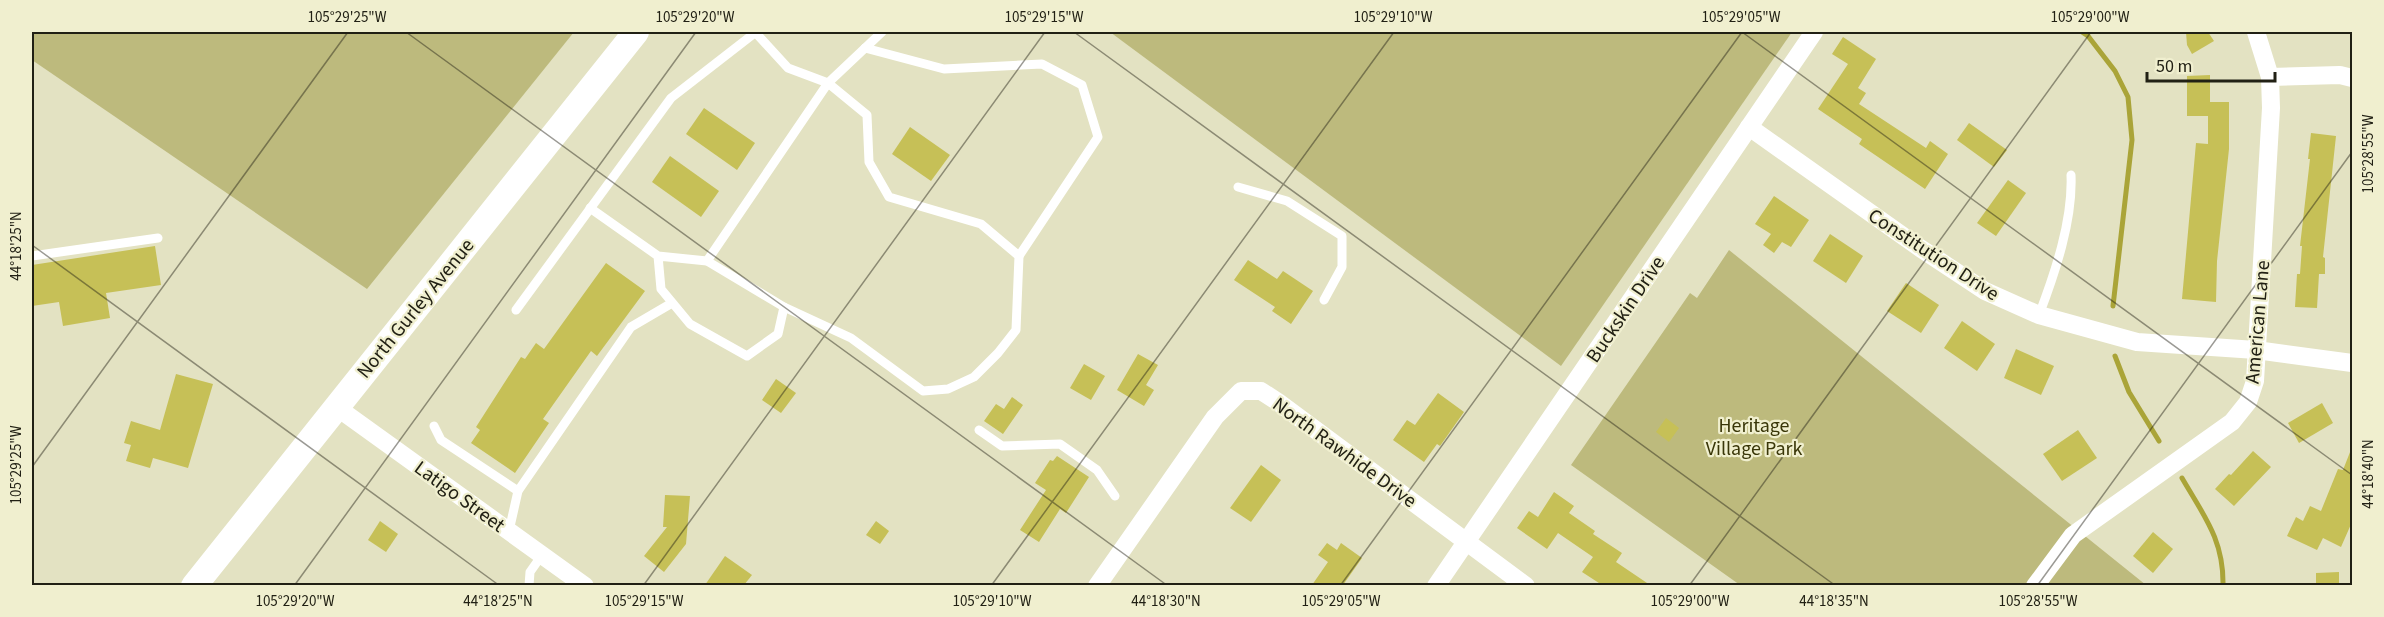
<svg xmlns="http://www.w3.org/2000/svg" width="2384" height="617" viewBox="0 0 2384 617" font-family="'Source Sans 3',sans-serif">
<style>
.green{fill:#bdba7d}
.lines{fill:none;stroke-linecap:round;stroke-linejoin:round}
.stream{stroke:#aaa438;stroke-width:5}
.building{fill:#c6c057}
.lane{stroke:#fff;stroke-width:9}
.street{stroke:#fff;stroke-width:18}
.secondary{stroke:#fff;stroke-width:26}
.ticks{fill:none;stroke:#212014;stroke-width:1.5;stroke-opacity:0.45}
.labels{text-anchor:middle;stroke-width:4.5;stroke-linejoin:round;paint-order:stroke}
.street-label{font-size:20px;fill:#212014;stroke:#f0efcf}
.park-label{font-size:20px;fill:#393608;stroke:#f0efcf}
.neatline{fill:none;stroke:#212014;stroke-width:2}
.ticks-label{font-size:15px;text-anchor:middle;fill:#212014}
</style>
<rect width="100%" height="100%" fill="#e3e2c2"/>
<g class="green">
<path d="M32,32h542l-207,257 -335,-229z"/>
<path d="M1110,32h682l-231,334z"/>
<path d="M1729,250l417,335h-406l-169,-120 119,-172 7,5z"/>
</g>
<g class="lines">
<g class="stream">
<path d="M2082,32l6,4 27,35 13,26 4,43 -19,166"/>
<path d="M2115,356l14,36 30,49"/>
<path d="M2182,478c22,38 42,62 41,108"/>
</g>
</g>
<g class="building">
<path d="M2186,32h22l6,9 -22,13 -5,-9z"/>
<path d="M1843,37l33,22 -18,29 8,5 -7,11 67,44 4,-7 18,13 -23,35 -66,-45 3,-5 -44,-30 30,-45 -16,-10z"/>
<path d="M2210,75v27h19v47l-12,112 -1,41 -34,-3 14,-156 12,1v-28h-21v-40z"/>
<path d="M704,108l51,35 -18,27 -51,-36z"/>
<path d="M1969,123l38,27 -13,17 -37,-27z"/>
<path d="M910,127l40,28 -19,26 -39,-27z"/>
<path d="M2311,133l25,3 -13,121 2,1v16h-6l-2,34 -22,-1 2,-33h3l2,-28h-2l10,-87h-2z"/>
<path d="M670,156l49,35 -18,26 -49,-35z"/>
<path d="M2008,180l18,13 -30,43 -19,-13z"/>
<path d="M1774,196l35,24 -18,27 -9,-5 -8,11 -11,-8 8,-11 -16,-10z"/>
<path d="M1830,234l33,22 -17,27 -33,-22z"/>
<path d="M155,246l6,39 -55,8 4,25 -47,8 -4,-24 -27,4v-41z"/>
<path d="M1248,260l29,19 6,-8 30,20 -22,33 -19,-13 3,-4 -41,-27z"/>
<path d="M606,263l39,28 -48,65 -6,-5 -48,68 6,4 -34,50 -44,-30 9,-13 -4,-3 45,-70 4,2 11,-16 8,6z"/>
<path d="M1906,283l33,22 -18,28 -34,-22z"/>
<path d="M1962,321l33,23 -18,27 -33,-23z"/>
<path d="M2016,349l38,17 -13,29 -37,-17z"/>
<path d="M1138,354l20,11 -12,20 8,5 -10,16 -27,-16z"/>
<path d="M1084,364l21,12 -14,24 -21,-12z"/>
<path d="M176,374l37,10 -25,84 -35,-10 -3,10 -24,-7 5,-16 -7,-2 7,-22 29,9z"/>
<path d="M776,379l20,14 -15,20 -19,-13z"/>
<path d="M1438,393l26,19 -24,34 -3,-2 -13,18 -31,-22 14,-20 8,5z"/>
<path d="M1012,397l11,8 -20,29 -19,-13 12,-17 8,5z"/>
<path d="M2322,403l11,20 -34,20 -11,-20z"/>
<path d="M1666,418l13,10 -10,14 -13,-10z"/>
<path d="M2078,430l19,28 -35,23 -19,-27z"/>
<path d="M2352,447v75l-11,25 -18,-9 -6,12 -30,-14 9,-19 7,4 7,-15 11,5 17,-42 5,1z"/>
<path d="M2253,451l18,16 -37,39 -19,-17 14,-15 2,1z"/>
<path d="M1057,456l32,21 -23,36 -6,-4 -21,33 -19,-12 26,-40 -11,-7 15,-23 3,1z"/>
<path d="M1261,465l20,15 -30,42 -21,-14z"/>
<path d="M1554,492l20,14 -5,7 26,18 -2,3 29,19 -6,9 34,23h-48l-20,-13 11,-15 -35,-24 -11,16 -30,-21 12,-17 9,6z"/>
<path d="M665,495l25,1 -4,48 -22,28 -20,-16 23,-29h-4z"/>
<path d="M380,521l18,13 -12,18 -18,-12z"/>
<path d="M876,521l13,10 -9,13 -14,-9z"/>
<path d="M2153,532l20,17 -20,24 -20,-17z"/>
<path d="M1327,543l10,7 4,-7 21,15 -19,27h-31l16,-23 -10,-7z"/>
<path d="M725,556l27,19 -8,10h-39z"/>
<path d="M2339,572v13h-23v-12z"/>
</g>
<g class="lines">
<g class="lane">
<path d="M755,32l33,36 40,15 39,32 2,47 20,35 92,27 38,32 -3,74 -18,23 -24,24 -26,12 -25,2 -72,-53 -67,-31"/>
<path d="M865,48l79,21 98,-5 40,21 16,52 -79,119"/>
<path d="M1238,187l49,14 55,35v31l-18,33"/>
<path d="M590,208l68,48 49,5 77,46 -6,27 -31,22 -57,-32 -29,-35 -3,-33"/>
<path d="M32,256l126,-18"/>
<path d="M707,261l121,-178 54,-51"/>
<path d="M516,310l155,-212 85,-66"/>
<path d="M2039,315c16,-42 34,-95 32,-140"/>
<path d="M434,426l7,14 77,51"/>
<path d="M979,430l23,16 58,-2 37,26 18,26"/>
<path d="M509,531l9,-40 113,-164 41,-24"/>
<path d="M529,586l1,-14 12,-17"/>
</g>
<g class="street">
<path d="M2270,77l70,-2 12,3"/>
<path d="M1749,127l171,121 65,43 54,24 98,27 119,8 96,13"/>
<path d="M335,406l250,180"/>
<path d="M1097,586l118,-169 26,-26h20l17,11 248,184"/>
<path d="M1436,586l378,-554"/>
<path d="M2035,586l38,-51 159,-113 16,-20 7,-21 16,-273 -1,-31 -14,-45"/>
</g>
<path class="secondary" d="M194,586l442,-554"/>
</g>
<path class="ticks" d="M406,32l762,554M1074,32l762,554M1742,32l610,443M32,245l468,341M32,467l316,-435M294,586l402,-554M643,586l402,-554M991,586l403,-554M1340,586l402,-554M1689,586l402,-554M2037,586l315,-434"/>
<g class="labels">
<g class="street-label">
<text transform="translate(1934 254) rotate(33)" y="7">Constitution Drive</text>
<text transform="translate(415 308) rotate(-51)" y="7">North Gurley Avenue</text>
<text transform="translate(1625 309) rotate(-56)" y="7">Buckskin Drive</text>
<text transform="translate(2257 322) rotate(-85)" y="7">American Lane</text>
<text transform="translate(1345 452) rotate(36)" y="7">North Rawhide Drive</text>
<text transform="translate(460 496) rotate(36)" y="7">Latigo Street</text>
</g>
<g class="park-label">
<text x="1754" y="432">Heritage<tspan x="1754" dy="23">Village Park</tspan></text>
</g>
</g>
<rect width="2384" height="617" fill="none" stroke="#f0efcf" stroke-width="66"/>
<path d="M2147 72v9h128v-9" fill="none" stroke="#212014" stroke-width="3"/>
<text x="2156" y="72" font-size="18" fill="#212014" stroke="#f0efcf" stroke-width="4.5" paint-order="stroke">50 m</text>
<rect x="33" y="33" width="2318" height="551" class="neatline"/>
<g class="ticks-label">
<text x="347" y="22">105°29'25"W</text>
<text x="695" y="22">105°29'20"W</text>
<text x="1044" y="22">105°29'15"W</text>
<text x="1393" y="22">105°29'10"W</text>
<text x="1741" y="22">105°29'05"W</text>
<text x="2090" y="22">105°29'00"W</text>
<text transform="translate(2368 154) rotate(-90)" y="5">105°28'55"W</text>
<text transform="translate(16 246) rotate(-90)" y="5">44°18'25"N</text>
<text transform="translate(16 465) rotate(-90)" y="5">105°29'25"W</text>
<text transform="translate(2368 474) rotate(-90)" y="5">44°18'40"N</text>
<text x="295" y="606">105°29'20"W</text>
<text x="498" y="606">44°18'25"N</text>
<text x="644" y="606">105°29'15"W</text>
<text x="992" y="606">105°29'10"W</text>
<text x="1166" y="606">44°18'30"N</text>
<text x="1341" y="606">105°29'05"W</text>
<text x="1690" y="606">105°29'00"W</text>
<text x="1834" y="606">44°18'35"N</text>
<text x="2038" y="606">105°28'55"W</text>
</g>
</svg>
